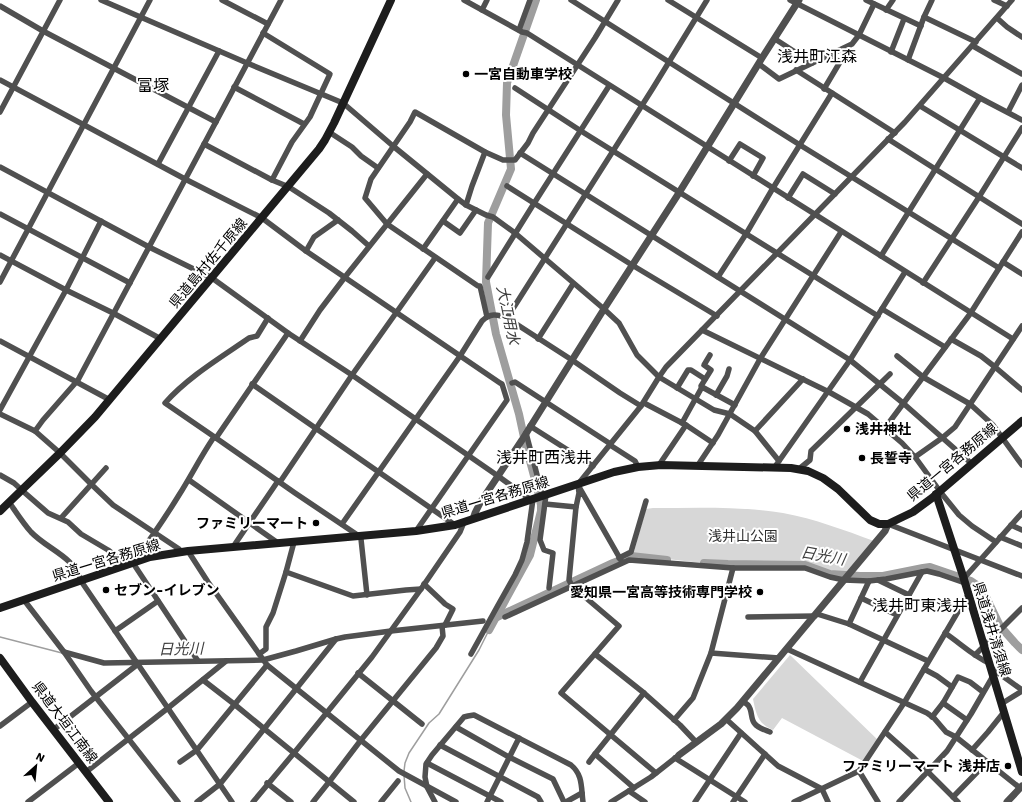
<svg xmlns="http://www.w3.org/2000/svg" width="1022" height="802" viewBox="0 0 1022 802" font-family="'Work Sans','Noto Sans JP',sans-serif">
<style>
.green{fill:#d7d7d7}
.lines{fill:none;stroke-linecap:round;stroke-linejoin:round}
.stream{stroke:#9e9e9e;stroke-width:1.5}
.river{stroke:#9e9e9e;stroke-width:8}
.minor{stroke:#505050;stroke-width:5.5}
.tertiary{stroke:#505050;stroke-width:7}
.secondary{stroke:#1d1d1d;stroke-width:8}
.poi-dot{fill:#000;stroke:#fff;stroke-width:1.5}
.labels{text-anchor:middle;stroke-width:4;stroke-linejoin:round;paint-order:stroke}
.poi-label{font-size:14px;font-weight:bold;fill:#000;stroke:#fff;text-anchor:start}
.street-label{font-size:14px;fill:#000;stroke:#fff}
.park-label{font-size:14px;fill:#2e2e2e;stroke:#fff}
.water-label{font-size:15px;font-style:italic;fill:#3f3f3f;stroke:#fff}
.quarter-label{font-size:16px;fill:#000;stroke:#fff}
</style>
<rect width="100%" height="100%" fill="#fff"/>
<g class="green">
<path d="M653,508c43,0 88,-2 130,5 32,6 61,17 91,28l-26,31 -15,-1 -28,-7h-62l-50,-2 -60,-7 13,-46z"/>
<path d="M790,655l89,86 -14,21 -83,-44 -9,12c-15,-6 -17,-16 -20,-31z"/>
</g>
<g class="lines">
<g class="stream">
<path d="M0,637l62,16"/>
<path d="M404,771l1,-8 4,-10 20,-30 10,-9 40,-64 10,-20 -2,-1"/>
<path d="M404,775l1,13 6,14"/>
</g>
<g class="river">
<path d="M704,563l24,1 77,1 25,9 30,2h23l40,-8 7,-1 41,14 9,6 6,10 14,29 15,17 7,7"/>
<path d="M497,617l116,-54 18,-7 36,4"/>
<path d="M489,630l41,-75 11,-44v-6l-3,-14 -13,-49 -6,-28 -23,-80 -10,-52 2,-59 23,-54 -5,-54 1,-32 29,-83"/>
</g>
<g class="minor">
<path d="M101,0l146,63 96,40 50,43 65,53 8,6 20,10 7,2 22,16 89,76 15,14 18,32 22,22 55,33 16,4 25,17 24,30 -5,7"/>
<path d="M222,0l46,24"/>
<path d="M464,0l58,32 5,1 486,306"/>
<path d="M571,0l229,145 199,123"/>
<path d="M668,0l94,58"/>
<path d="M790,0l154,78 36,20 42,22"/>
<path d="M866,0l55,26"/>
<path d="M994,0l13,6"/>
<path d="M0,6l43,25 173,91"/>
<path d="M482,10l5,-10"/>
<path d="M886,10l7,-10"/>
<path d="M924,17l52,25"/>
<path d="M997,18l10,9 15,10"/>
<path d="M519,30l11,-30"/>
<path d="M263,33l67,41 -20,43 -18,25 -20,38"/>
<path d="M775,39l37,24"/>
<path d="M973,46l49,28"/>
<path d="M891,52l13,-33"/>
<path d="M908,60l16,-43 8,-17"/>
<path d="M759,64l20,15 73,-35 7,-9 15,-31"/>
<path d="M796,70l99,63"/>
<path d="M0,80l185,99 77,39 44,33 194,132 2,1 5,16 -91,131"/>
<path d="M234,87l70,37"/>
<path d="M515,88l66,43 297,185"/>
<path d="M824,89l16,-27 -11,-6"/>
<path d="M920,106l102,62"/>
<path d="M0,112l60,-112"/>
<path d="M1008,112l14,-27"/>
<path d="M329,132l23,15 9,9 17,12"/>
<path d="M888,139l134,85"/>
<path d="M204,144l68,36 17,7 40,26 23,18 17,15"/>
<path d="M520,153l330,207 53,43 69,61"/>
<path d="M729,161l11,-17 23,14 -10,18"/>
<path d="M158,164l61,-113"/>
<path d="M0,167l149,80 63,31 76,55 64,42 146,101 33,24"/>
<path d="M507,186l125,79 85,51"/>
<path d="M788,198l15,-24 32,20"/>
<path d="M466,205l6,-19 13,-34"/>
<path d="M0,214l130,69"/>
<path d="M443,221l17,12 16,-23"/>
<path d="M423,249l35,-50"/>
<path d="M306,251l8,-14 24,-17"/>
<path d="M0,255l66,35 47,23 48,26"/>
<path d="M881,256l99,-158"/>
<path d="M1003,262l19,12"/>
<path d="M488,277l45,-72 76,-119"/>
<path d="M718,277l28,-43 27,-46 59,-95"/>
<path d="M0,282l150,-282"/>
<path d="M923,283l56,-86 43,-69"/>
<path d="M882,309l63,38"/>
<path d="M487,317l-7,-31h-2l-91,-62 -22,-26 6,-19 39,-57 5,-10 70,40 18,8h12l13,-17 5,-10 62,-95 23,-38"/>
<path d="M268,318l-11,18 -8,2c-29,20 -61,39 -84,65l51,35 79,55 64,43 2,3 6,56"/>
<path d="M507,318l146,-230 54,-88"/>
<path d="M702,330l127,62 39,22 34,29 13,14 27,37 17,21 13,11 24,16"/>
<path d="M538,339l35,-55"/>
<path d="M951,339l30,17 14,11 27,23"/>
<path d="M0,341l110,59"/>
<path d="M300,341l20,-31 25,-33 82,-103"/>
<path d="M897,356l26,21 47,27 23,21 29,40"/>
<path d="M512,383l3,-1 94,61 1,2 25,16 3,6"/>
<path d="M252,384l203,141"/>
<path d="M677,388l11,-18h3l14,9"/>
<path d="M702,388l-1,-2 10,-16 -7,-5 6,-10"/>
<path d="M716,395l11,-19 2,-7"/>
<path d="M644,403l42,22 27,18"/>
<path d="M0,410l66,-120 35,-69"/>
<path d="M0,414l35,17 25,22 31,31 22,21 66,44 2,3"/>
<path d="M682,423l20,-36 33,18"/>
<path d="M530,426l63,40"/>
<path d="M885,428l85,-114 52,-82"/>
<path d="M35,431l8,-11 35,-40 203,-380"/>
<path d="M755,431l48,-52"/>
<path d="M526,433l15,57 1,6"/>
<path d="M216,438l72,-105"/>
<path d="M915,457l27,-19 13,-11 67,-101"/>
<path d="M779,461l71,-101 55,-88"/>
<path d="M659,465l27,-40"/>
<path d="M698,465l20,-30 42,-76 81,-127"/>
<path d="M799,469l11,-9 1,-9 79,-77"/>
<path d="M0,475l14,8 11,10 23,20 20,9 13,12 27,16 19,15"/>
<path d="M189,480l89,63"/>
<path d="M280,482l72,-107 83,-117"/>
<path d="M579,483l62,-77 18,-29 7,-10 239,-245 107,-122"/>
<path d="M546,495l-6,45 4,10 9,3 -4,35"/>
<path d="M9,502c7,10 14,21 22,30 16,17 44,25 50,49l151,221"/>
<path d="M545,504l31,3"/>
<path d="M61,518l45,-50"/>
<path d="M342,524l118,-168 22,-35c8,-8 15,-7 25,-3l65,42 48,33 21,13"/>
<path d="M888,524l134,52"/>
<path d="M1011,525l11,5"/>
<path d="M1000,537l22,9"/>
<path d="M234,547l1,-3 43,-63"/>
<path d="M188,551l20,31 59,83 132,106 57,31"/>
<path d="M619,558l12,-6 15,-51"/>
<path d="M622,562l-44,-77 1,8 -3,14 -7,73 3,6 47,40 -58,67 95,80"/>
<path d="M286,572l67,24 53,-6 15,-1"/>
<path d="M963,576h3l56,-63"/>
<path d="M878,580l31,15"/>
<path d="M424,584l19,18 2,2 8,5 -8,16"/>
<path d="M861,598l36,17"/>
<path d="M24,600l40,52 27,39 87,111"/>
<path d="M817,614l32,10 79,37"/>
<path d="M505,617l124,-57 104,8h72l25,9 14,3 25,1 17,-2 41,-8 12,3 26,9"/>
<path d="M748,617l67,-1"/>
<path d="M849,624l20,-43"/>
<path d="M115,631l43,-30"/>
<path d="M945,633c15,10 28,23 44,30"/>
<path d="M787,649l140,64 7,5 12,14 10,5 64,51"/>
<path d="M64,652l40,11 159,-3 33,-9 40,-12 9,-2 46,-6 92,-10"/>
<path d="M711,653l68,5"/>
<path d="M259,654l7,-5v-22l7,-14 13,-41 8,-30"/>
<path d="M471,654l26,-47 18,-32 7,-15 5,-18 6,-43"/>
<path d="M595,654l49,39 36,32 16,17"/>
<path d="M975,655l47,-47"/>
<path d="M198,661l-65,-98c16,-22 32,-45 46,-68 12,-19 22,-39 35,-58"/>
<path d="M990,667l32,23"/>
<path d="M924,669l13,7 15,11"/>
<path d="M358,673l64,51"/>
<path d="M203,680l31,24 120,98"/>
<path d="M860,682l62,-110"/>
<path d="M743,701c2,2 4,3 5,4 5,6 2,14 7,19 3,4 10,6 15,8"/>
<path d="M943,703l24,17"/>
<path d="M1001,704l21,-13"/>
<path d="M932,717l11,-14 15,-26 12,5 13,10"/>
<path d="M726,719l52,47 44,23 6,13"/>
<path d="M674,720l19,-22 18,-45 22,-85"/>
<path d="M0,726l32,-24"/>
<path d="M456,727l53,30 44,22 11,23"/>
<path d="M53,730l85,-66"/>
<path d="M885,732l27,24 46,46"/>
<path d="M440,745l98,52 3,5"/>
<path d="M972,750l16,-18 16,-20"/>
<path d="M675,758l70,44"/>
<path d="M180,762l17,-12 70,-85"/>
<path d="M589,762l6,-8"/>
<path d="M427,763l74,39"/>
<path d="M859,771l19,31"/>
<path d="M86,772l82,-64 58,-47"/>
<path d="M267,783l24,19"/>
<path d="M634,788l-39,-34 49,-61"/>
<path d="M629,791l16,11"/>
<path d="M953,797l34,-35"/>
<path d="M28,802l51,-39"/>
<path d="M197,802l23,-18 116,-145"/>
<path d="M253,802l41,-49 78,-96 49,-68 39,-57 4,-10"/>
<path d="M313,802l16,-20 32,-42 75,-92 7,-12 -1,-10"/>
<path d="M381,802l17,-21"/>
<path d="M435,802l-8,-15 -2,-10 1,-13 6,-9 32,-38 4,-1 6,-1 97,50c12,10 10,22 12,37"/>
<path d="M487,802l32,-64"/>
<path d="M566,802l16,-9"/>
<path d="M611,802l40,-25 28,-22"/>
<path d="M695,802l46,-69"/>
<path d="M733,802l32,-48"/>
<path d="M794,802l65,-31 45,-68 62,-105 2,-2"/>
<path d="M899,802l48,-51 24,-37 22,-38"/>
</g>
<g class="tertiary">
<path d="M473,519l2,-6 5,-10 42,-63 82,-131 73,-113 85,-138 37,-58"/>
<path d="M679,755l42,-31 16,-16 148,-177 3,-7"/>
<path d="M1007,802l15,-16"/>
</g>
<g class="secondary">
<path d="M936,494l27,82 59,196"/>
<path d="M0,511l60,-58 35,-36 224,-268 6,-9 9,-17 57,-123"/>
<path d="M0,608l150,-51 38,-6 228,-20 39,-6 159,-53 24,-5 23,-2 130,3 17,3 15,7 15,11 32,31 9,4h9l25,-12 19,-14 90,-77"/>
<path d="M0,658l32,44 77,100"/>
</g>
</g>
<g class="poi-dot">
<circle cx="466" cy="74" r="4"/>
<circle cx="847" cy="429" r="4"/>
<circle cx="862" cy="458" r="4"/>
<circle cx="316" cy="523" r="4"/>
<circle cx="106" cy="590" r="4"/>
<circle cx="760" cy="592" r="4"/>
<circle cx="1008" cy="766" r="4"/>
</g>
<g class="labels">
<g class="poi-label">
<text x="474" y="79">一宮自動車学校</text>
<text x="855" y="434">浅井神社</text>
<text x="870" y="463">長誓寺</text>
<text x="308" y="528" text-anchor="end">ファミリーマート</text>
<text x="114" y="595">セブン-イレブン</text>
<text x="752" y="597" text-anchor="end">愛知県一宮高等技術専門学校</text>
<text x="1000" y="771" text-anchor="end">ファミリーマート 浅井店</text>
</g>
<g class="street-label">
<text transform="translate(208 263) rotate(-50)" y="5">県道島村佐千原線</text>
<text transform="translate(952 462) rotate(-40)" y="5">県道一宮各務原線</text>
<text transform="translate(495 497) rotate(-17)" y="5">県道一宮各務原線</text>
<text transform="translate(106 560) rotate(-17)" y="5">県道一宮各務原線</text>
<text transform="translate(992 629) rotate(73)" y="5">県道浅井清須線</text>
<text transform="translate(65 722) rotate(53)" y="5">県道大垣江南線</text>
</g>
<g class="park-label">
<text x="743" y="541">浅井山公園</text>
</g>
<g class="water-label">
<text transform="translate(508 315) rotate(78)" y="5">大江用水</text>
<text transform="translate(823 556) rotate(10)" y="5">日光川</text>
<text transform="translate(181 649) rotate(-1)" y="5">日光川</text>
</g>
<g class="quarter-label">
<text x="817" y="62">浅井町江森</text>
<text x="153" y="91">富塚</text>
<text x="544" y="463">浅井町西浅井</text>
<text x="920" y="611">浅井町東浅井</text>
</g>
</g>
<g transform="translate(36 766) rotate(27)" stroke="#ffffff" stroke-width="3" paint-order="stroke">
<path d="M0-3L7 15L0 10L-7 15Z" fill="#000000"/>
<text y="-6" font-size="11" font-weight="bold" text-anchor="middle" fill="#000000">N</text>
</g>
</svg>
